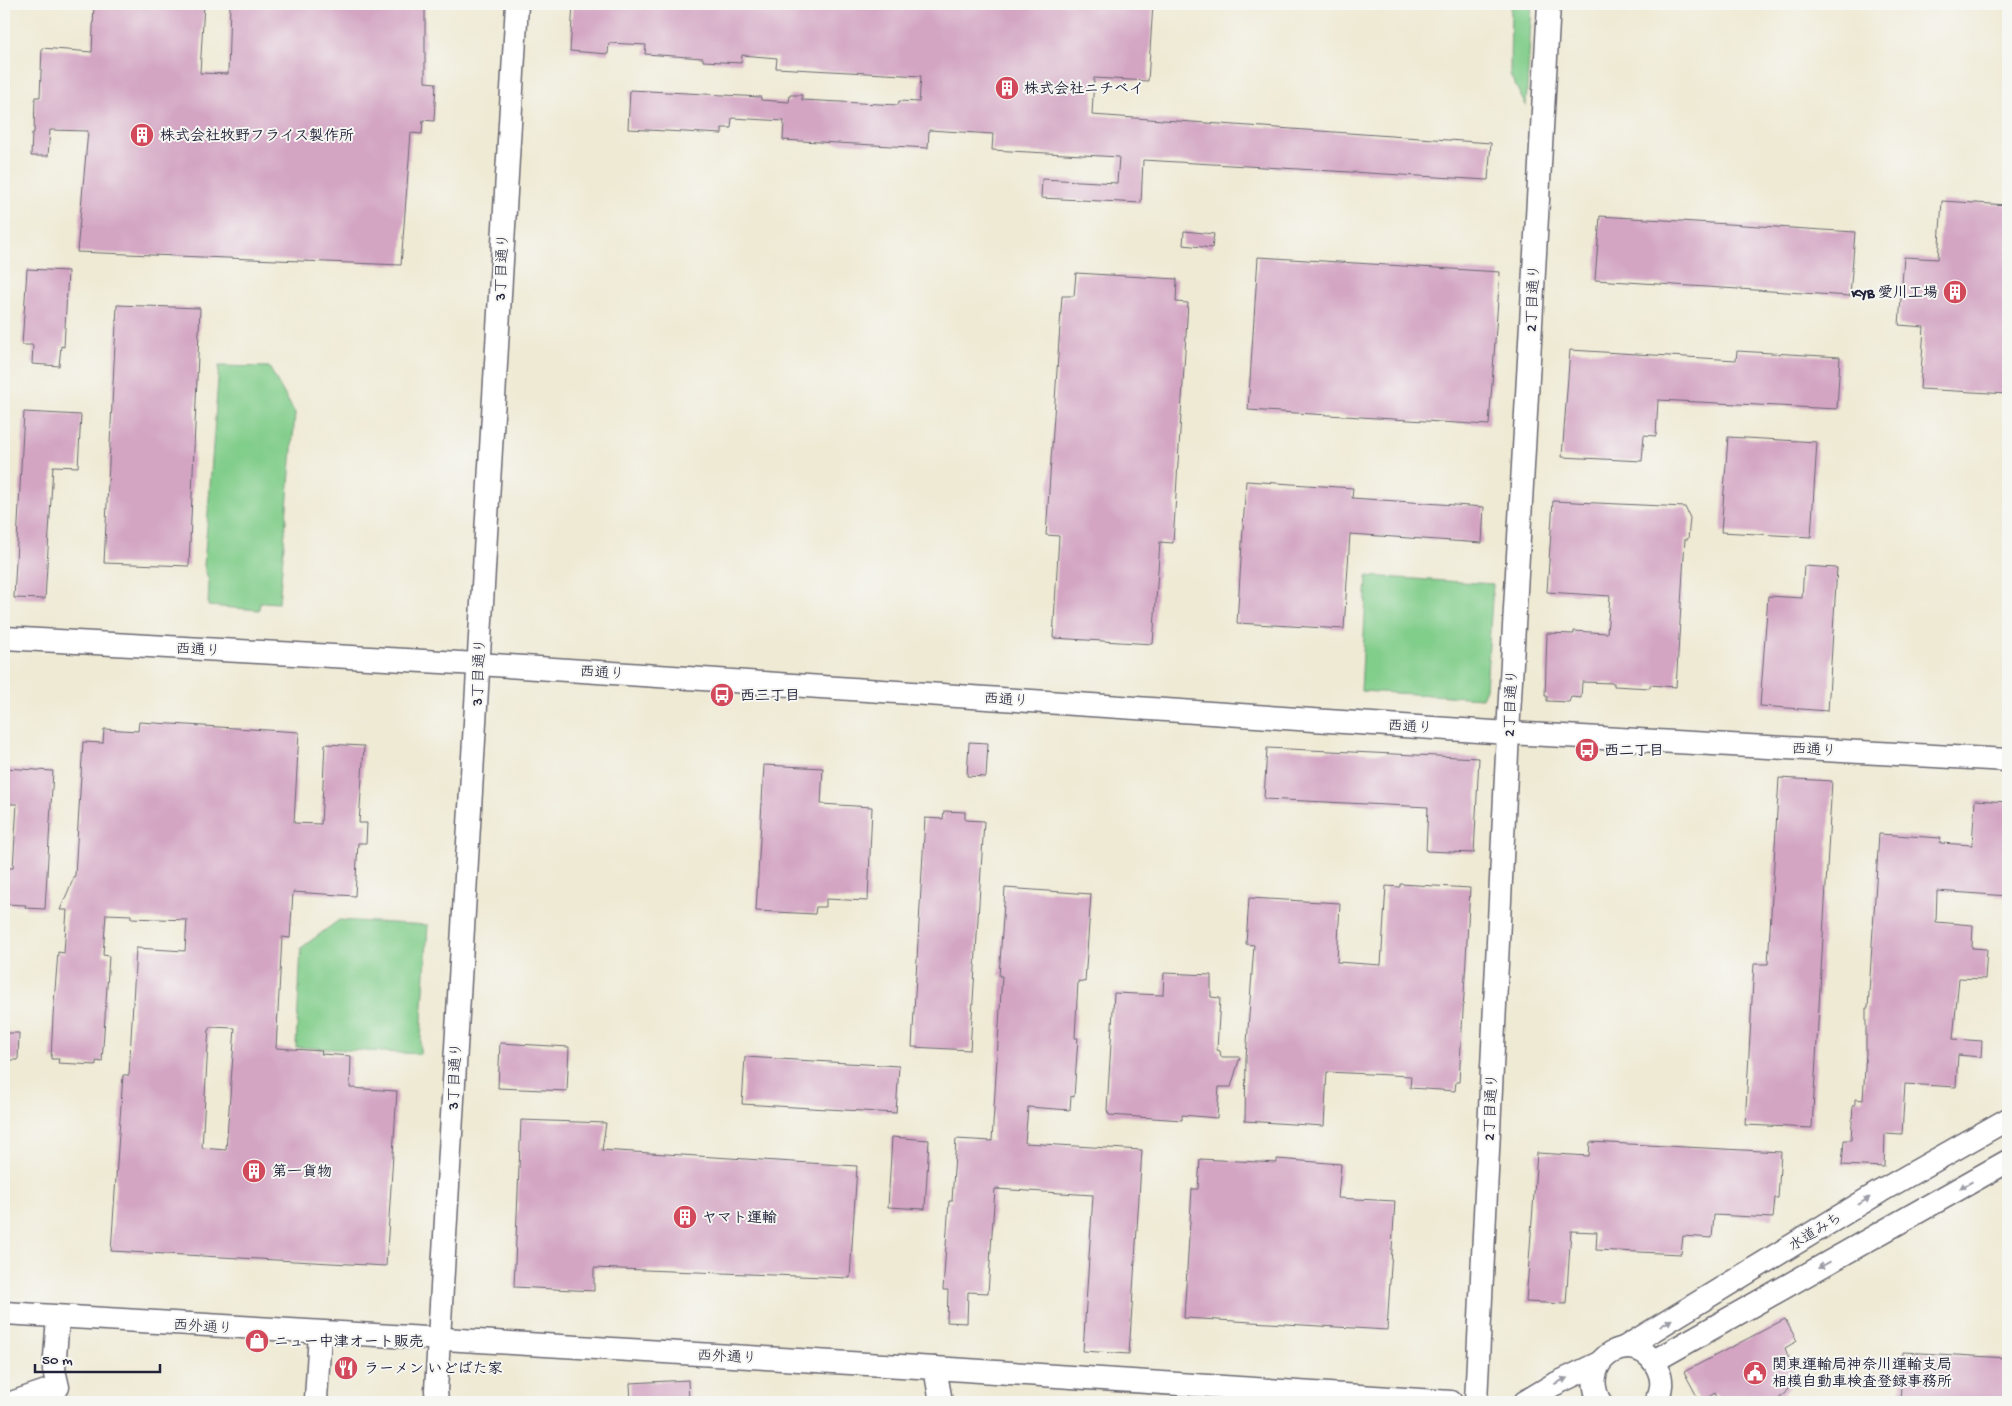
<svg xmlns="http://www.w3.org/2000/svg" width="2012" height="1406" viewBox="0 0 2012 1406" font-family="'Gochi Hand','Klee One',sans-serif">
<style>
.green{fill:#81cd8a;stroke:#527862}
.building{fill:#d3a5c3;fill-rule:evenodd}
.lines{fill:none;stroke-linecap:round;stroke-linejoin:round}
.minor-casing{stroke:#6a6871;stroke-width:25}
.minor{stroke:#fff;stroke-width:22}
.oneway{fill:#9c9ca7}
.labels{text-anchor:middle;stroke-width:4;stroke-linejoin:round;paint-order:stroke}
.poi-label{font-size:15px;font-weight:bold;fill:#22223b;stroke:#f6f6f2;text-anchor:start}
.street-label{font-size:15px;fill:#22223b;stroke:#f6f6f2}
</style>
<rect width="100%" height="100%" fill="#f6f6f2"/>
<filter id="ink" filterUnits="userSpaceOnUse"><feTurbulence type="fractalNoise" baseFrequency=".02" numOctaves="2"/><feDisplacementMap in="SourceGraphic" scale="10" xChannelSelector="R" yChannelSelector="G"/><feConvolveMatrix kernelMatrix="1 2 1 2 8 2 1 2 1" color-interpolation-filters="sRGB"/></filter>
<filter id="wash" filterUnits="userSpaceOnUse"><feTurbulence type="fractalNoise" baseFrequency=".0096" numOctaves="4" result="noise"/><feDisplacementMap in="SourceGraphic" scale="20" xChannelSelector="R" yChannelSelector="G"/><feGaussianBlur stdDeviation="1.12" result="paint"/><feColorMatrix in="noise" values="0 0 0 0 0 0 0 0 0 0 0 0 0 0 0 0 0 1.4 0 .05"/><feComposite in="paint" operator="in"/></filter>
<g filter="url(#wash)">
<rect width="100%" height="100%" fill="#efead4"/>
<g class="green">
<path d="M1511,4h21l-6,102 -16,-31z"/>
<path d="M219,366l50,1 26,46 -16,190 -19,-1 -1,8 -51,-4 1,-24 -5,-16z"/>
<path d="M1367,576l126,8 -7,105 -4,9 -121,-7z"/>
<path d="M339,920l89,5 -8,129 -124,-7 5,-99z"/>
</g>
<g id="blocks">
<g class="building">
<path d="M94,4h110l-4,69 28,1 2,-70h195v78l11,1 -2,38 -11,-1 -1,14 -11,-1 -10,132 -324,-13 11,-121 -38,-1 -2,26h-17l1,-23h2l1,-36h5l2,-49 50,4z"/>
<path d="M573,4h580l-5,77 -54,-3 -2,37 399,28 -3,37 -345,-20 -2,43 -100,-5 1,-19 75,4 2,-26 -127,-7 1,-16 -64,-4 -1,18 -145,-8 1,-19 -52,-3 -1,10h-9v6l-94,-5 2,-39 131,7v3l28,2 1,-7h12v5l96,5 1,-4 20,1 2,-26 -145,-8 1,-10 -35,-3 -1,8 -38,-2v-3l-58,-4 1,-9 -37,-2 -1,11 -38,-3z"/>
<path d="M1942,201l66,4v189l-88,-5 4,-62 -25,-2 5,-68 34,2z"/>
<path d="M1600,216l255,16 -5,64 -255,-16z"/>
<path d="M1184,231l30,3 -2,14 -29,-3z"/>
<path d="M1258,257l242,15 -11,153 -241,-15z"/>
<path d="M27,269l41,2 -4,76 -3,-1 -2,20 -27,-2 1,-19h-11z"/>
<path d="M1076,273l101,6 -1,23 12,1 -15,240 -13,-1 -7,102 -100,-6 6,-102 -13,-1 16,-239h12z"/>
<path d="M117,305l83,3 -11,258 -85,-3z"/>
<path d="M1570,350l166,10 1,-9 103,6 -3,52 -179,-9 -2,36 -12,-1 -2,26 -80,-4z"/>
<path d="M24,412l57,3 -3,52 -25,-1 -8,133 -31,-1z"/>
<path d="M1728,437l89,5 -6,95 -90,-5z"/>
<path d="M1246,481l107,7 -1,10 132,9 -2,36 -132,-9 -6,95 -107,-6z"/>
<path d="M1553,501l132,6 5,11 -2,21h-3l-9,148 -26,-2v3l-36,-2v-3l-32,-1 -1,16 -10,-1 -2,5 -22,-1v-5h-2l2,-63 27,1v-3l33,2 3,-37 -63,-4z"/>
<path d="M1804,566l33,2 -9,143 -68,-5 8,-110 34,2z"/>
<path d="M139,722l160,10 -5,91 27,1 4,-80 39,2 -5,77h8l-1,20h-8l-3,53 -62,-4 -3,46 -8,-1 -6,111 46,3 -1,3 30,2 -1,32 47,3 -11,175 -275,-15 12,-176h6l7,-127 49,3 2,-31 -56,-2v-3l-25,-1 -3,41 6,1 -7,106 -6,-1v4l-38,-2 1,-4h-8l2,-43 5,-64 6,1 3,-43h-7l15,-35 8,-133 20,1 1,-14 34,2zM209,1027l26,1 -9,122 -24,-2z"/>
<path d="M969,742l19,1 -2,34 -19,-1z"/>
<path d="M1267,748l212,10 -5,95 -48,-2 2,-44 -164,-8z"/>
<path d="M764,765l59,3 -2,36 51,3 -4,94 -42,-2v8h-10l-1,7 -59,-3z"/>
<path d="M4,768l49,3 -8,138 -20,-1 1,-3 -22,-1 2,-36h7l4,-64h-13z"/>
<path d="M1779,778l53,3 -20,347 -67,-3 9,-161h14z"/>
<path d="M1975,800l33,2v94l-71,-5 -1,31 37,3 -1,23 15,1 -2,30 -26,-1 -6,61 29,2 -1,16 -23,-2 -2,32 -51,-3 -3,50 -17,-1 -1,34 -42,-2 2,-25h7l2,-35h2v-6l8,1 3,-48v-44h2l11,-174 62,4 -1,5 32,2z"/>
<path d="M944,811l21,1v8l19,1 -14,229 -58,-3 13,-229 18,1z"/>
<path d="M1400,884l70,4 -11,194h-3l-1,9 -45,-3 1,-12 -84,-4 -3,54 -79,-5 1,-64 8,-112 -8,-1 3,-46 91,5 -3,59 44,3 5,-79 14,1z"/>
<path d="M1005,888l86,6 -6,88 -7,-1 -3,57h3l-4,59 -3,-1 -1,14 -42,-3 -3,36 117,7 -13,204 -46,-3 10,-156 -98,-6 -7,104 -20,-1 -1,31 -20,-1 1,-32h-5l6,-89h3l4,-62 36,2 10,-165h-3z"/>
<path d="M1164,973l47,2v22l9,1 -3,52 3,1 1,6h19l-9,30h-12l-2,31 -35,-3v5l-73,-5 -2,-5 7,-117 49,2z"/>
<path d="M4,1033h15l-1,27h-14z"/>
<path d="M500,1043l69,4 -2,44 -69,-3z"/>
<path d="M745,1057l154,9 -3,47 -154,-9z"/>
<path d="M521,1120l85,3 -4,27 255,16 -7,112 -256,-10v23l-80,-4z"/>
<path d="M892,1137l37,3 -4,69 -37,-2z"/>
<path d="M1590,1142l191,10 -3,46h-3l-2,20 -59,-3 -2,23 -29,-2 -2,18 -85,-4 1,-18 -26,-1 -5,73 -40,-2 11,-149 52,3z"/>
<path d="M1200,1159l77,4v-4l64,5 -3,34 57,3 -8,129 -203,-12 8,-129h6z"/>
<path d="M1785,1319l12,22 -12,7 10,27 -3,9 -8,10 -9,8h-43l-4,-2 -9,2 -4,-9 -15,9 -16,-30z"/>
<path d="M1903,1352l105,6v44h-108z"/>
<path d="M688,1380l1,22h-58l-1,-19z"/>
</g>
</g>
</g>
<g filter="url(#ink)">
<use href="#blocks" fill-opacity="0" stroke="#6a6871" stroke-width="1"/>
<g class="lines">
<g class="minor-casing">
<g id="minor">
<path d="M4,638l474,26 1030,69 500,27"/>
<path d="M4,1313l931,55 516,34"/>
<path d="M1624,1348l257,-157 127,-72"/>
<path d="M1654,1361l354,-200"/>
<path d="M935,1368l6,34"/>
<path d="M14,1402l44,-15 -4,-17 4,-53"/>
<path d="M317,1402l-1,-3 4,-66"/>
<path d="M437,1402l-1,-12 81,-1386"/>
<path d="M1476,1402l32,-669 41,-729"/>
<path d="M1525,1402l28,-17 46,-22"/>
<path d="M1600,1402c-24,-45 37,-77 58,-33 5,11 4,23 -3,33"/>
</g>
</g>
<use href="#minor" class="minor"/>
</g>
<defs><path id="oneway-solid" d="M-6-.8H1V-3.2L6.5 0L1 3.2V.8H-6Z" transform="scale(1.25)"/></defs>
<g class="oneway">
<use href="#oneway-solid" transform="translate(1966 1185) rotate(151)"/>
<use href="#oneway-solid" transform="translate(1864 1201) rotate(-32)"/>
<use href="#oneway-solid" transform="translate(1824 1265) rotate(151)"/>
<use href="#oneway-solid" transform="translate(1666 1323) rotate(-32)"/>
<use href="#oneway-solid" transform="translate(1561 1381) rotate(-25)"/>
</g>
</g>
<defs>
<g id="building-disc" transform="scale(1.25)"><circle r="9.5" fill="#d1495b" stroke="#f6f6f2"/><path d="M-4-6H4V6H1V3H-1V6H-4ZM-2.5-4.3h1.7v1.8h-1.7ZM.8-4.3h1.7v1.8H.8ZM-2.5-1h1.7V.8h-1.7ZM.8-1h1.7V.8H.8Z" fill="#fff"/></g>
<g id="bus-disc" transform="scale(1.25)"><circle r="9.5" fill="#d1495b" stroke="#f6f6f2"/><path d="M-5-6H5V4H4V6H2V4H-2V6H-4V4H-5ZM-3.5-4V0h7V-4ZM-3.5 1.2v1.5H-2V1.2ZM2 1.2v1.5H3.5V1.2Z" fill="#fff"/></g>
<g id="shop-disc" transform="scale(1.25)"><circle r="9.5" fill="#d1495b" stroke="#f6f6f2"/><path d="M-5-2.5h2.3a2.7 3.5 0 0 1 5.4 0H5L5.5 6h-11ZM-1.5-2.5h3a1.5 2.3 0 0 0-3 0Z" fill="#fff"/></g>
<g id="restaurant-disc" transform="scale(1.25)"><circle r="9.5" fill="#d1495b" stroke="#f6f6f2"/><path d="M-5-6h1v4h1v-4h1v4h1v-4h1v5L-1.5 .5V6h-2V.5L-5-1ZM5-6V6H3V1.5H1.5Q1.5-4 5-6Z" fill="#fff"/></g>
<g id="civic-disc" transform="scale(1.25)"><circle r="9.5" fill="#d1495b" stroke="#f6f6f2"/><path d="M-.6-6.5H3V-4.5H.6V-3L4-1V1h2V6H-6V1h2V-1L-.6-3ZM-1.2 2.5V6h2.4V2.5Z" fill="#fff"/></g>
</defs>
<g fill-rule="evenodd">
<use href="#building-disc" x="1007" y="88"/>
<use href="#building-disc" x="142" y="135"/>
<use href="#building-disc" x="1955" y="292"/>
<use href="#bus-disc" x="722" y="695"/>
<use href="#bus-disc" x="1587" y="750"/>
<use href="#building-disc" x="254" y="1171"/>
<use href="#building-disc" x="685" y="1217"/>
<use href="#shop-disc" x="257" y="1341"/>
<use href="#restaurant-disc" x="346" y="1368"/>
<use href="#civic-disc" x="1755" y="1373"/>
</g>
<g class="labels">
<g class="poi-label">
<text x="1024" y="93">株式会社ニチベイ</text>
<text x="160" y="140">株式会社牧野フライス製作所</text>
<text x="1938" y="297" text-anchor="end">KYB 愛川工場</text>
<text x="740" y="700">西三丁目</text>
<text x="1604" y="755">西二丁目</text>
<text x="272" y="1176">第一貨物</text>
<text x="702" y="1222">ヤマト運輸</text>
<text x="274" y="1346">ニュー中津オート販売</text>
<text x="1772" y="1369">関東運輸局神奈川運輸支局<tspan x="1772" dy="17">相模自動車検査登録事務所</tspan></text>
<text x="364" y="1373">ラーメン いどばた家</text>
</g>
<g class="street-label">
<text transform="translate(501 267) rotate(-87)" y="5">3丁目通り</text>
<text transform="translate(1532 298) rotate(-87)" y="5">2丁目通り</text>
<text transform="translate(198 649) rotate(3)" y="5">西通り</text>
<text transform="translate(478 672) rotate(-87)" y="5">3丁目通り</text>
<text transform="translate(602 672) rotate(4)" y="5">西通り</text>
<text transform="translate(1006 699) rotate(4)" y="5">西通り</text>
<text transform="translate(1510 703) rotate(-87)" y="5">2丁目通り</text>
<text transform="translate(1410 726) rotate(4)" y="5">西通り</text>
<text transform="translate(1814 749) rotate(3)" y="5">西通り</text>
<text transform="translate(454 1076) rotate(-87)" y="5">3丁目通り</text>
<text transform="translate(1490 1107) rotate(-87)" y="5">2丁目通り</text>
<text transform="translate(1815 1231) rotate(-32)" y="5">水道みち</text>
<text transform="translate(203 1326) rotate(4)" y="5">西外通り</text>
<text transform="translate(727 1356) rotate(3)" y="5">西外通り</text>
</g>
</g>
<rect width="2012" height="1406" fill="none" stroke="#f6f6f2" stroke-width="20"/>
<path d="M35 1364v8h125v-8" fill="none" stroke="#22223b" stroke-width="2.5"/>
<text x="42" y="1364" font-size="15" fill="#22223b" stroke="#f6f6f2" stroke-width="4" paint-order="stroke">50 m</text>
</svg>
